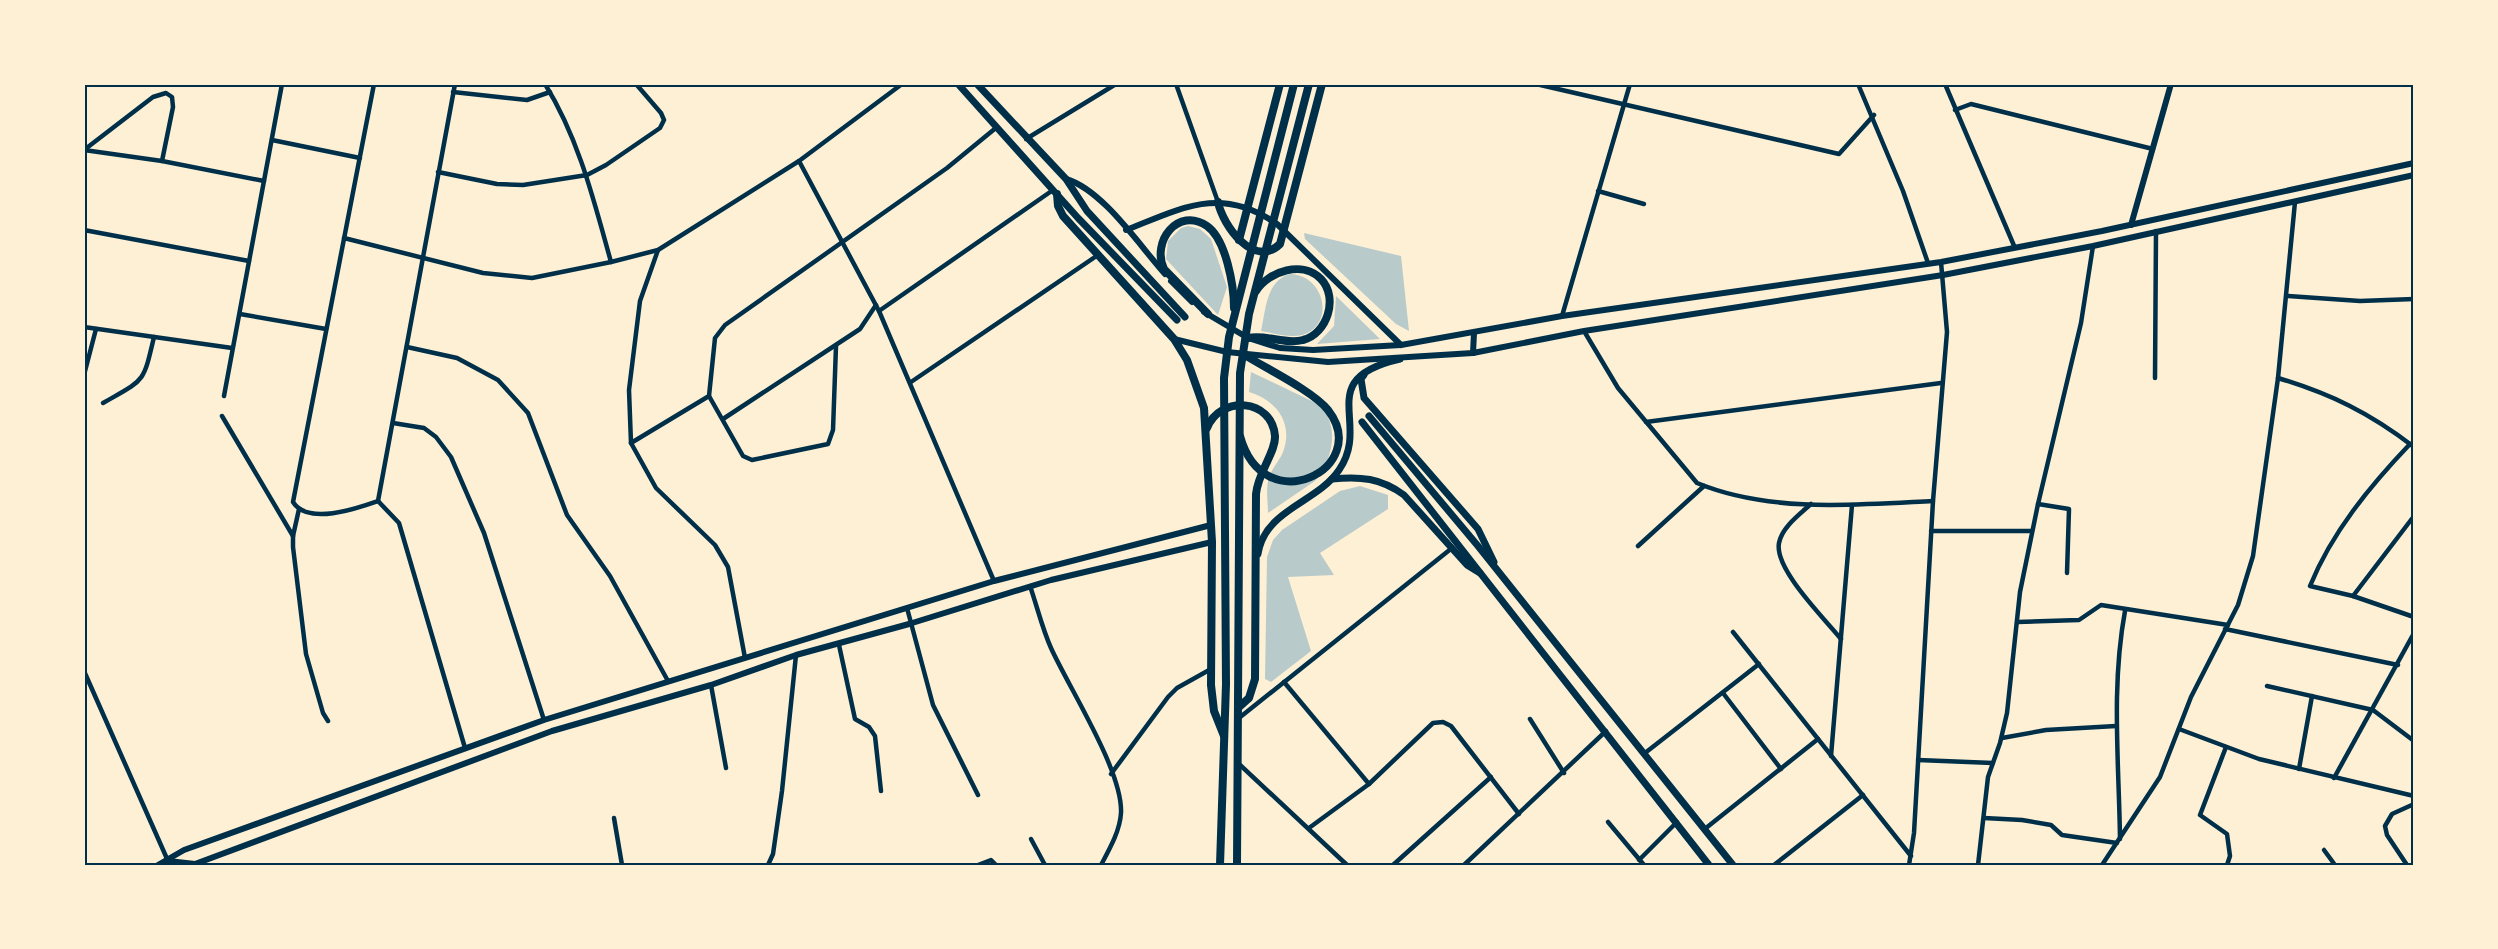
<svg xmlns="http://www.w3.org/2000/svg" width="2498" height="949" viewBox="0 0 2498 949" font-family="'Public Sans',sans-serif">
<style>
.green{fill:#b9caca}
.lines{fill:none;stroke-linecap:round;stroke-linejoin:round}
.minor{stroke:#003049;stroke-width:4.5}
.tertiary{stroke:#003049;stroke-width:6}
.secondary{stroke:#003049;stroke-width:7}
.primary{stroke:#003049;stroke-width:8}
.neatline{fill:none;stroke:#003049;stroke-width:2}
</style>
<rect width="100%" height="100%" fill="#fdf0d5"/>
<g class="green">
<path d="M1188,226l12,3 11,10 16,48 -9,28 -52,-56 2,-18 13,-13z"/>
<path d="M1304,233l97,23 8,75 -13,-7 -91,-85z"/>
<path d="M1290,274c35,1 46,51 12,61 -13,3 -28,-2 -41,-4 5,-22 5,-50 29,-57z"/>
<path d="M1336,296l44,43 -63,5 17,-18z"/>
<path d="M1251,372l67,32c23,21 15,55 -3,77l-47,32c0,-10 -2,-22 0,-32 2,-11 11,-19 15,-29 11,-29 -7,-52 -34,-60z"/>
<path d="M1360,486l28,9v14l-68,44 14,22 -46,2 23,74 -40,31 -6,-3 2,-122 6,-17 9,-10 58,-39z"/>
</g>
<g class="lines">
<g class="minor">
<path d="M374,84l-81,418c15,24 65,6 85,-1"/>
<path d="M545,84c34,55 49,117 66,178"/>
<path d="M1176,84l42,118"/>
<path d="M1536,84l303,70 35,-39"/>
<path d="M1858,84l45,107 25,72"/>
<path d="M1945,84l70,164"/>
<path d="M453,92l74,8 23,-8"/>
<path d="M1955,110l16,-6 182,45"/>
<path d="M1026,139l90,-55"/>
<path d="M272,140l88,18"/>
<path d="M84,150l78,11 102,20"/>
<path d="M84,150l69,-53 13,-4 6,4 1,10 -11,54"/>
<path d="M799,161l80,150 115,270"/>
<path d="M438,172l59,12 26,1 64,-10 19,-10 54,-37 4,-8 -3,-7 -25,-29"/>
<path d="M1598,191l46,13"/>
<path d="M84,230l165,31"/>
<path d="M344,238l139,35 49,5 79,-16 47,-12 141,-89 103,-77"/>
<path d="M658,250l-18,51 -11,89 2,53 25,45 59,57 13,22 17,91"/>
<path d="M2288,296l72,5 54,-2"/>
<path d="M879,311l174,-121"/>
<path d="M240,314l86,15"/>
<path d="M1562,316l68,-232"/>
<path d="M84,327l148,21"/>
<path d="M1584,331l34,57 79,95c73,30 159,22 236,18"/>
<path d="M407,347l50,11 41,22 30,33 39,102 43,61 58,105"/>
<path d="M84,375l12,-46"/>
<path d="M2155,378l1,-147"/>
<path d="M2278,378c53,16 92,35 136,69"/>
<path d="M911,382l187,-127"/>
<path d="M224,396l58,-312"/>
<path d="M709,396l34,60 9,4 76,-16 5,-14 3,-84"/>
<path d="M103,403c42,-24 40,-19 51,-66"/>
<path d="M222,416l71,120"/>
<path d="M723,419l137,-90 16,-24"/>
<path d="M1646,422l295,-39"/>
<path d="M393,423l31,5 12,9 15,20 33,76 60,187"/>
<path d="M631,443l78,-47 6,-58 10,-13 222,-157 50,-41"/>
<path d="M2410,444c-40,42 -78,88 -100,142l43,10 61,21"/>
<path d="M378,501l77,-417"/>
<path d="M378,501l21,22 66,225"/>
<path d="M1811,504c-11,10 -29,23 -32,39 -5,26 46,76 62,96"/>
<path d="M2038,504l31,5 -2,64"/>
<path d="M299,509l-6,27v11l13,107 17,59 5,8"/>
<path d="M1931,531h101"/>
<path d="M1638,546l66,-60"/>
<path d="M1030,586c7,20 12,42 21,62 18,40 72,123 70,165 -1,18 -12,37 -20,52"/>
<path d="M2353,596l61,-80"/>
<path d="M907,608l26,97 45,90"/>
<path d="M2017,622l62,-2 22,-15 127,20"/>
<path d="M2225,629l173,36"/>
<path d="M1733,632l178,224"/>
<path d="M839,645l16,74 14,8 6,9 6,55"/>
<path d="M84,671l84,190"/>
<path d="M1284,682l85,102"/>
<path d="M711,685l15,83"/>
<path d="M2267,686l106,24 41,31"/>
<path d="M1723,693l58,76"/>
<path d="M1239,718l213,-170"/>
<path d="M1530,719l34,54"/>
<path d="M2179,729l80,30 155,37"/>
<path d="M2002,738l44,-8 70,-4"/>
<path d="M2226,747l-26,68 27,19 3,22 -3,9"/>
<path d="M1645,753l114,-89"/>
<path d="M1831,756l21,-251"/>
<path d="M1918,760l75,3"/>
<path d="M1238,763l109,102"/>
<path d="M2299,769l13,-73"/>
<path d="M1111,774l57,-77 9,-9 34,-19"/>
<path d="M2334,778l80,-145"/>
<path d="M614,818l8,47"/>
<path d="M1984,818l38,2 29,5 11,10 55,8"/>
<path d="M1608,822l36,43"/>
<path d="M1309,828l60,-44 64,-61 10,-1 8,4 68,88"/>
<path d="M1706,828l112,-89"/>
<path d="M1031,839l14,26"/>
<path d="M2120,839c-1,-76 -9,-152 5,-228"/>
<path d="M2324,850l11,15"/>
<path d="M1639,860l38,-38"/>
<path d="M768,865l5,-11 9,-63 14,-136"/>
<path d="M978,865l13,-5 5,5"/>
<path d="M1393,865l98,-88"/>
<path d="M1464,865l142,-134"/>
<path d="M1774,865l89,-70"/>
<path d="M1909,865l5,-32 19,-332 14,-169 -6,-70"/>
<path d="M1978,865l10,-88 12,-34 7,-30 13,-121 18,-88 43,-181 12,-77"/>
<path d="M2102,865l58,-88 31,-80 47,-92 15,-49 25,-178 17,-176"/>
<path d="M2407,865l-20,-30 -2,-9 7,-12 22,-10"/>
</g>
<g class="tertiary">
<path d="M1066,179c37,11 73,66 99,95"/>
<path d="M2131,225l40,-141"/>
<path d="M1126,230c56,-22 95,-45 151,-6l124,121"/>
<path d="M1171,281l21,21"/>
<path d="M1204,312l44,26 32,10 33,2 88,-5 161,-29 379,-54 161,-31 312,-68"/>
<path d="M1174,339l53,13 101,10 145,-9 111,-22 359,-56 150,-29 321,-71"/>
<path d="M1473,353l1,-20"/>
<path d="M168,861l27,3 357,-133 159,-46 85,-30 113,-31 142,-44 161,-38"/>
<path d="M158,865l26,-15 360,-130 450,-139 217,-56"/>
</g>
<g class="secondary">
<path d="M958,84l120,134 99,102"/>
<path d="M977,84l89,95 21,32 98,106"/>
<path d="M1364,375l-3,4 3,19 114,131 16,33"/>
<path d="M1369,416l109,130 255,319"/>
<path d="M1362,422l347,443"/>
<path d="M1332,479c28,-3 49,-1 72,16l63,70 13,8"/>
<path d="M1258,554c7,-45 59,-51 81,-84 33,-47 -27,-91 61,-111"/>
</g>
<g class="primary">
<path d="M1057,194l1,12 5,10 111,123 13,21 17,48 8,134 -1,143 3,26 10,25"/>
<path d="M1218,202c5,24 36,67 62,42l42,-160"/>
<path d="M1239,240l41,-156"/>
<path d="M1208,314l-44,-45c-13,-27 14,-63 43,-43 19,13 27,60 27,82"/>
<path d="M1248,338c19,-4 37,7 55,2 24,-6 36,-42 18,-61 -18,-19 -52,-8 -65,12"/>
<path d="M1207,428c13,-33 65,-30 68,8 1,16 -17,36 -19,58l-1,185 -6,19 -10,9"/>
<path d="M1240,436c24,87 133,32 88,-26 -15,-19 -63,-42 -85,-56"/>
<path d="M1220,865l6,-181 -2,-306 5,-41 65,-253"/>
<path d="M1237,865l3,-492 9,-59 60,-230"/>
</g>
</g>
<rect width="2498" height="949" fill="none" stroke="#fdf0d5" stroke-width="171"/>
<rect x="86" y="86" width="2326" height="778" class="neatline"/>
</svg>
